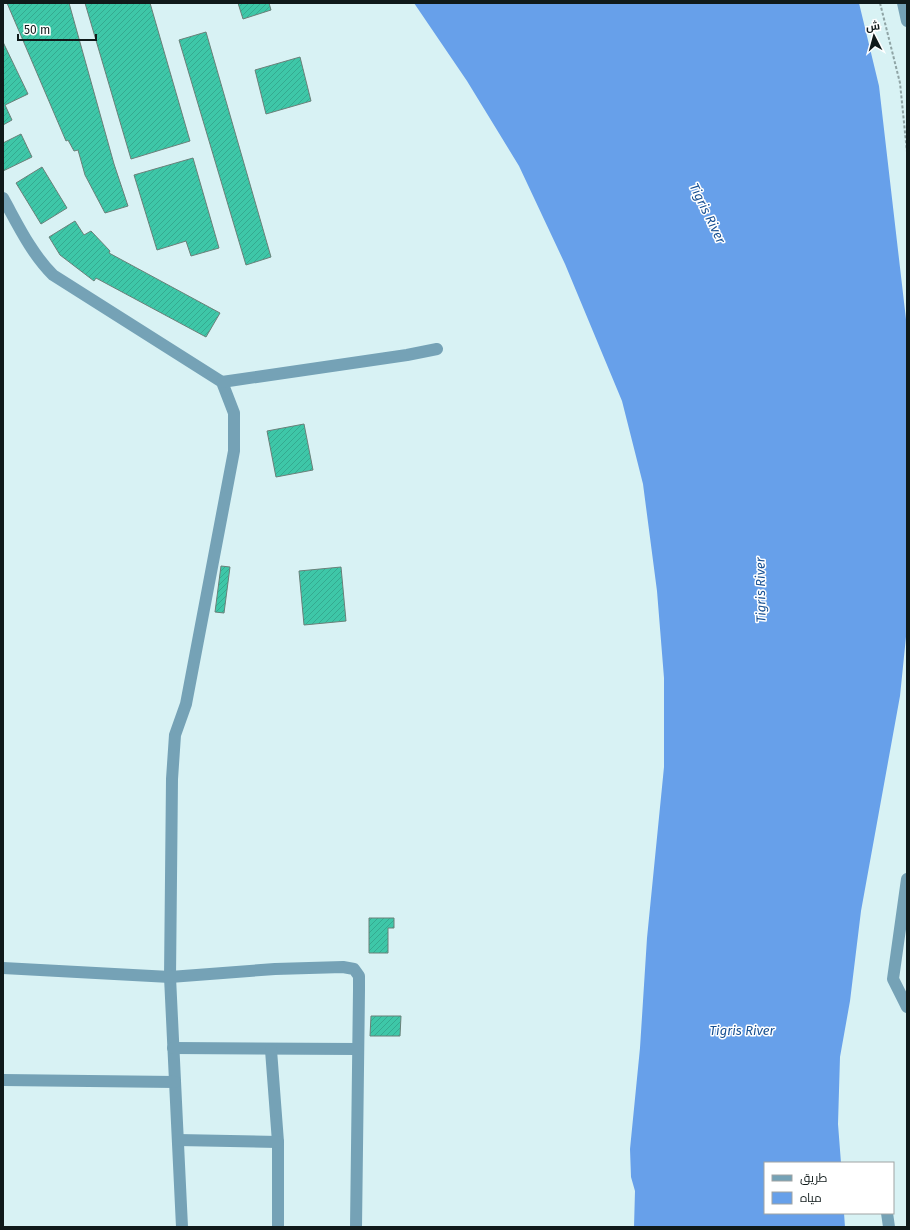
<svg xmlns="http://www.w3.org/2000/svg" width="910" height="1230" viewBox="0 0 910 1230" font-family="'Fira Sans',Cairo,sans-serif">
<style>
.water{fill:#67a0ea}
.building{fill:url(#building-hatch);stroke:#6a8079}
.lines{fill:none;stroke-linecap:round;stroke-linejoin:round}
.path{stroke:#8fa4a5;stroke-width:2;stroke-dasharray:3 2;stroke-linecap:butt}
.minor{stroke:#75a2b6;stroke-width:12}
.labels{text-anchor:middle;stroke-width:3;stroke-linejoin:round;paint-order:stroke}
.water-label{font-size:13px;font-style:italic;fill:#175092;stroke:#fff}
</style>
<defs>
<pattern id="building-hatch" width="6" height="6" patternUnits="userSpaceOnUse"><rect width="6" height="6" fill="#3ec7a8"/><path d="M-1 1l2-2M0 6l6-6M5 7l2-2" fill="none" stroke="#35aa90"/></pattern>
</defs>
<rect width="100%" height="100%" fill="#d8f2f4"/>
<path class="water" d="M414,3h445l20,83 28,242v299l-7,69 -39,215 -11,90 -10,56 -2,67 3,39h-76v50h79l1,14h-211l1,-36 -4,-14 -1,-28 10,-101 7,-110 17,-171v-89l-7,-87 -14,-107 -21,-83 -57,-137 -46,-98 -52,-85z"/>
<g class="building">
<path d="M7,3h62l45,161 14,42 -23,7 -20,-38 -7,-25 -4,1 -6,-11 -2,1z"/>
<path d="M85,3h65l40,138 -59,18z"/>
<path d="M238,3h31l2,7 -28,9z"/>
<path d="M206,32l65,225 -25,8 -67,-225z"/>
<path d="M3,42l25,52 -23,11 7,15 -9,5z"/>
<path d="M300,57l11,44 -45,13 -11,-44z"/>
<path d="M21,134l11,23 -29,14v-28z"/>
<path d="M193,158l26,90 -28,8 -5,-15 -29,9 -23,-75z"/>
<path d="M42,167l25,41 -26,16 -25,-41z"/>
<path d="M75,221l9,14 7,-4 19,20 -1,2 111,60 -14,24 -110,-59 -2,3 -34,-26 -11,-18z"/>
<path d="M304,424l9,46 -37,7 -9,-46z"/>
<path d="M221,566l9,1 -6,46 -9,-1z"/>
<path d="M341,567l5,54 -42,4 -5,-54z"/>
<path d="M369,918h25v10h-6v25h-19z"/>
<path d="M371,1016h30l-1,20h-30z"/>
</g>
<g class="lines">
<path class="path" d="M880,3l20,80 7,69"/>
<g class="minor">
<path d="M903,3l4,18"/>
<path d="M3,198c15,27 28,55 50,77l169,107 12,31v38l-48,253 -11,31 -3,44 -2,198 12,250"/>
<path d="M222,382l185,-27 30,-6"/>
<path d="M907,879l-14,100 14,28"/>
<path d="M3,968l167,9 105,-8 68,-2 11,2 5,7v14l-3,237"/>
<path d="M173,1048l185,1"/>
<path d="M271,1050l7,92v85"/>
<path d="M3,1080l172,2"/>
<path d="M178,1140l100,2"/>
<path d="M887,1213l2,14"/>
</g>
</g>
<g class="labels">
<g class="water-label">
<text transform="translate(708 213) rotate(64)" y="5">Tigris River</text>
<text transform="translate(760 590) rotate(-91)" y="5">Tigris River</text>
<text x="742" y="1035">Tigris River</text>
</g>
</g>
<rect width="910" height="1230" fill="none" stroke="#101a1a" stroke-width="8"/>
<rect x="764" y="1162" width="130" height="52" fill="#ffffff" stroke="#9fa3a3"/>
<rect x="772" y="1175" width="20" height="6" fill="#75a2b6" stroke="#9fa3a3"/>
<text x="800" y="1182" font-size="12" fill="#101a1a">طريق</text>
<rect x="772" y="1192" width="20" height="12" fill="#67a0ea" stroke="#9fa3a3"/>
<text x="800" y="1202" font-size="12" fill="#101a1a">مياه</text>
<g transform="translate(874 36) rotate(354)" stroke="#ffffff" stroke-width="3" paint-order="stroke">
<path d="M0-3L7 15L0 10L-7 15Z" fill="#101a1a"/>
<text y="-6" font-size="11" font-weight="bold" text-anchor="middle" fill="#101a1a">ش</text>
</g>
<path d="M18 34v6h78v-6" fill="none" stroke="#101a1a" stroke-width="2"/>
<text x="24" y="34" font-size="12" fill="#101a1a" stroke="#ffffff" stroke-width="3" paint-order="stroke">50 m</text>
</svg>
